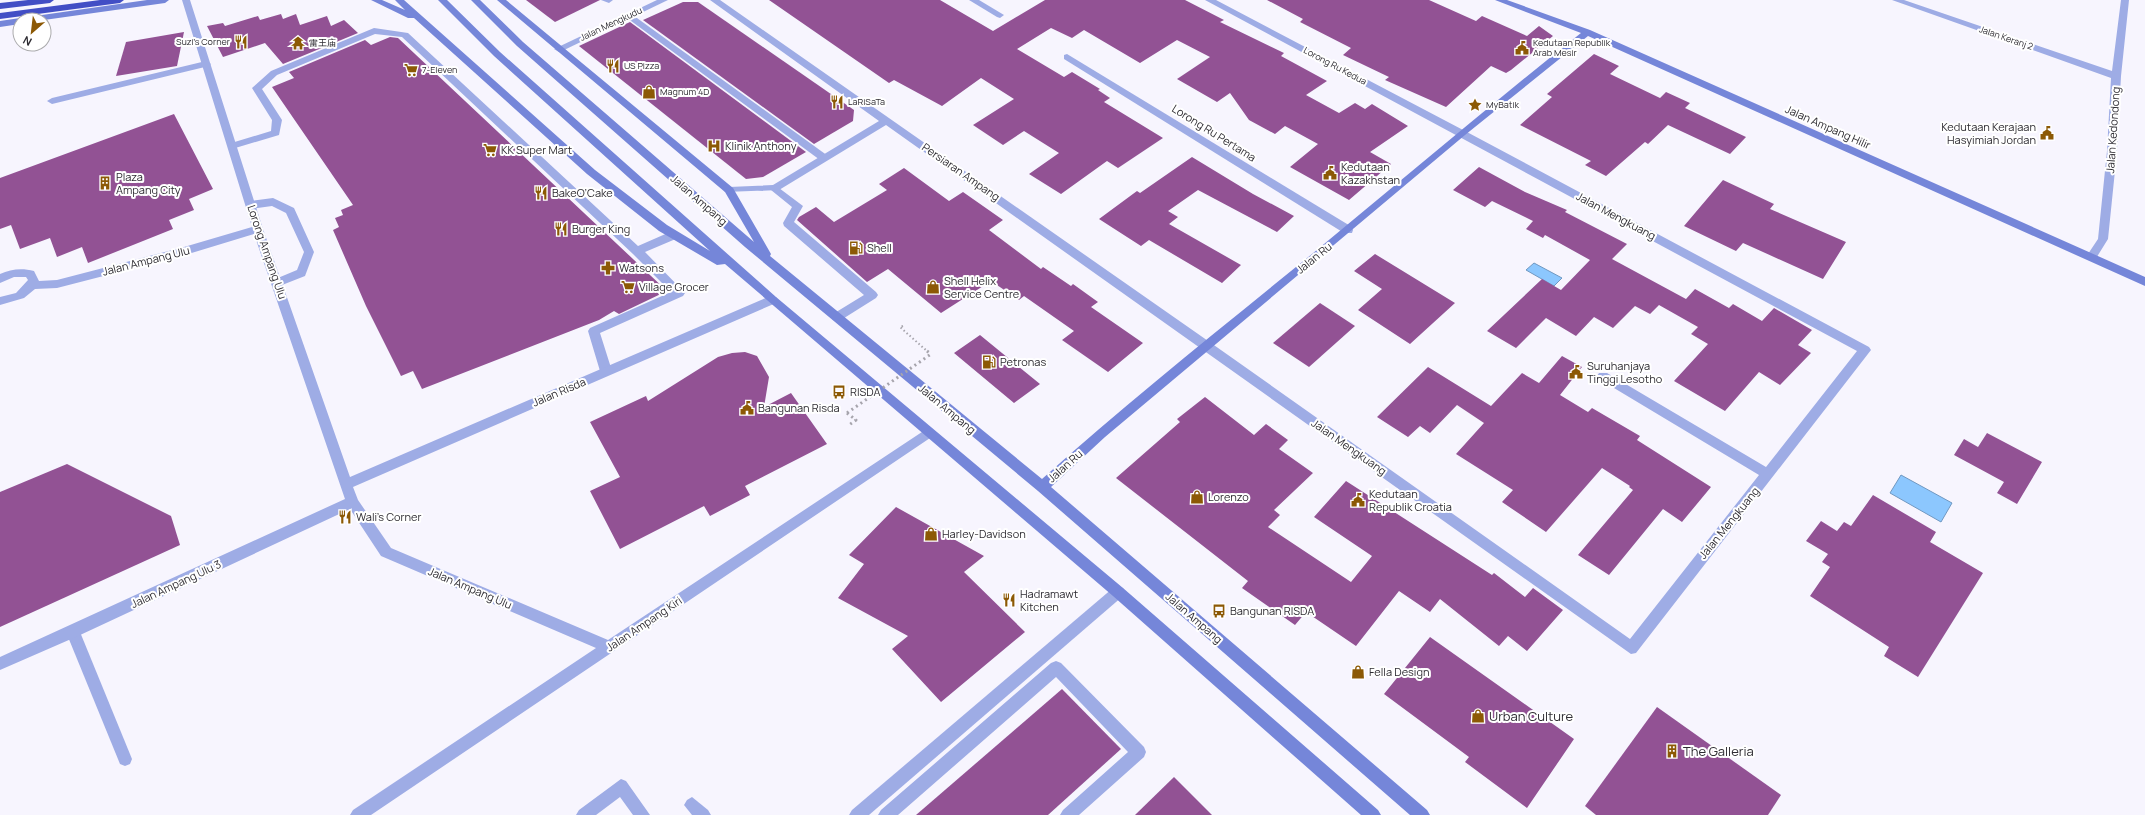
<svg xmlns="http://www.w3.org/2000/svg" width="2145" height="815" viewBox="0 0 2145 815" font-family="Manrope,'Noto Sans SC',sans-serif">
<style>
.water{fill:#8cc7fe;stroke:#7098c1}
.building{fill:#925294}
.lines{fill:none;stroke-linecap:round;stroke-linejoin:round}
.path-far1{stroke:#a7a5ad;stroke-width:2;stroke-dasharray:1.5 2.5;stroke-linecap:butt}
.path{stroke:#a7a5ad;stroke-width:3;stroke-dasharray:2 3.5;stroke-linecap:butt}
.lane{fill:#9eace5;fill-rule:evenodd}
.street{fill:#9eace5;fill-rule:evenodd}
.secondary{fill:#7586d9;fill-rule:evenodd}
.highway{fill:#424ec5;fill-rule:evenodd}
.path-bridge{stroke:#a7a5ad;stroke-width:3;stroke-dasharray:2 3.5;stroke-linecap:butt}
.labels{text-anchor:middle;stroke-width:4;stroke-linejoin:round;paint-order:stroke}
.far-street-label{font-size:9px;fill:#2e2c32;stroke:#fff}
.far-poi-label{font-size:9px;fill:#2e2c32;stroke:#fff;text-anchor:start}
.street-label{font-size:11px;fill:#2e2c32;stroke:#fff}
.poi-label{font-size:11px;fill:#2e2c32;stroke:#fff;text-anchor:start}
.near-poi-label{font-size:13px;fill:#2e2c32;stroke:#fff;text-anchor:start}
</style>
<rect width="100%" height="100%" fill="#f7f5fe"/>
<g class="water">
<path d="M1534,263l28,15 -8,8 -28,-16z"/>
<path d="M1901,475l51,28 -11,19 -51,-29z"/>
</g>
<g class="building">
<path d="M526,0h74l-45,22z"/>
<path d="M769,0h171l53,31 52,-31h140l39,20 -4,2 64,31 -3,3 46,25 -21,14 33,18 16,-10 10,6 7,-5 36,22 -38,26 21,12 -42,36 -59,-33 28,-23 -33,-18 -10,8 -26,-14 -19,-27 -13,9 -40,-23 33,-22 -33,-17 -37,23 -56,-33 -12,8 -21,-10 -34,21 47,28 8,-5 28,17 -2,1 12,8 -6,4 59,36 -45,30 -11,-7 -46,33 -32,-20 30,-21 -35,-22 -21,14 -30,-20 41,-26 -33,-21 -39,28 -48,-26 -5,3z"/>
<path d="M1267,0h162l47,21 6,-5 45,20 12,-10 14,10 -42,34 -5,3 -15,-7 -45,41 -61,-27 4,-3 -46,-22 8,-7 -51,-26 3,-3z"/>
<path d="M683,2h15l156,108 -1,11 -39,23 -171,-124z"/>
<path d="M281,14l2,5 13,-5 4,11 27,-9 4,10 13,-6 14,13 -75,31 -18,-21 -42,14 -16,-31 16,-3 2,3 33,-10 2,4z"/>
<path d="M630,22l176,130 -43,25 -17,2 -167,-133z"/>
<path d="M184,32l-7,34 -61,10 10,-34z"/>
<path d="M390,37l8,1 269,253 -48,23 -5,-3 -15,9 -177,69 -9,-18 -12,5 -35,-70 -33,-76 6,-3 -4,-9 8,-3 -2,-5 12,-5 -81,-118 22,-9 -5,-6 76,-32 6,5z"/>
<path d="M1594,54l25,12 -9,8 50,24 6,-6 24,11 -5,5 61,29 -16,17 -62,-29 -20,19 -3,-2 -39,34 -21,-11 6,-4 -71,-36 32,-28 -5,-3z"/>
<path d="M174,114l39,75 -24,10 5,11 -25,10 4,9 -85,34 -6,-16 -25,10 -7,-19 -30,11 -9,-24 -11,4v-51z"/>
<path d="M1192,157l61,37 41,22 -17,16 -79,-42 -30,21 10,6 -9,7 72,41 -19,18 -73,-43 -8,6 -42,-27 38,-28 3,2z"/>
<path d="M1479,167l46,25 42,18 -2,2 62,32 -15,15 74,40 9,-10 34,19 4,-4 29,17 12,-13 7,4 31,18 -14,15 13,8 -31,32 -21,-13 -34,39 -51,-30 34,-37 -17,-10 7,-7 -39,-22 -9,9 -15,-8 -22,22 -19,-11 -18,19 -30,-18 -30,30 -29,-17 55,-52 19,11 29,-30 -45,-25 -2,3 -17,-9 7,-8 -41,-20 -7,6 -32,-17z"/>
<path d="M904,168l45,33 14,-9 40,28 -14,10 52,39 2,-2 28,19 2,-2 25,18 -7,5 52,36 -35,29 -46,-32 12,-9 -50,-35 -5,4 -28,-19 -50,32 -53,-44 -21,13 -70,-62 2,-3 17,-10 18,15 53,-32 -8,-6z"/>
<path d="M1723,180l51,24 -4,5 76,33 -23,37 -80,-36 -7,8 -52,-25z"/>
<path d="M1375,254l80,49 -45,41 -52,-34 24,-21 -28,-18z"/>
<path d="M1320,303l35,23 -46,41 -36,-24z"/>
<path d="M980,335l22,18 38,31 -26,19 -60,-50z"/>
<path d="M745,352l12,4 12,21 -5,30 27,-14 36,51 -82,42 5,9 -40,21 -6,-10 -84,43 -30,-58 30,-14 -30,-55 56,-26 2,5 70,-44 14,-4z"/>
<path d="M1562,356l20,11 -22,28 28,17 4,-4 48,28 -3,4 74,47 -29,35 -19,-13 -54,66 -31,-20 55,-65 -4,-3 1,-1 -28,-18 -56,64 -44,-30 11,-12 -57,-36 28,-31 -27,-18 -27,28 -10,-7 -12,11 -31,-20 51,-50 63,39 31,-33 17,10z"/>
<path d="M1205,397l49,38 12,-11 22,16 -9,9 34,24 -39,37 6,5 -12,12 83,55 21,-26 -58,-39 32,-36 146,94 2,-2 31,24 8,-9 30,22 -36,41 -19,-15 -9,10 -59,-47 -10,13 -31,-21 -43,55 -50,-34 -11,13 -53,-37 6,-7 -132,-103 64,-56 -3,-3z"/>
<path d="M1987,433l55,29 -25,42 -20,-11 7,-11 -50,-27 10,-16 14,8z"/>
<path d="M67,464l104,52 9,29 -180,82v-135z"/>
<path d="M1873,495l63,37 -6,10 53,31 -65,104 -34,-21 5,-9 -79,-51 20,-29 -8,-5 6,-8 -22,-13 15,-20 16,10 7,-9 7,4z"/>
<path d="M896,507l88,49 -20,16 61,60 -84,70 -49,-53 16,-13 -70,-38 26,-34 -15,-9z"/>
<path d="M1430,637l144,102 -47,69 -62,-46 4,-5 -85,-63z"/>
<path d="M1062,689l59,60 -73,66h-132z"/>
<path d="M1657,707l124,88 -13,20h-172l-11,-9z"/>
<path d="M1174,777l38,38h-77z"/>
</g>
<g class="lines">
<path class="path-far1" d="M903,326l-3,1 28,25"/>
<g class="path">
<path d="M927,351l4,3"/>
<path d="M847,413l9,7 -7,5"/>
</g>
<g class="lane">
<path d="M601,0h12l-4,3z"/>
<path d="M630,13l198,143v4h-8l-193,-142v-4z"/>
<path d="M374,28l34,5 230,213 32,-14h8l1,3 -1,3 -33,14 40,41 -2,3 -83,37 12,38 -2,3 -4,2 -6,-5 -12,-40 2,-3 81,-36 -38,-38 -231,-217 -27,-3 -98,41 -15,14 20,31 -3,15 -47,14 -4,-1v-4l43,-13 1,-11 -20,-32 19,-17z"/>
<path d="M206,61l5,3 -2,2 -157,38 -5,-3 5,-3z"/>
<path d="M775,185l28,21 -9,16 82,70 2,3 -2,3 -35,22h-8l-2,-3 2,-3 31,-19 -80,-69 -1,-3 9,-16 -21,-17 -1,-2z"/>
<path d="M273,198l21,10 20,44 -9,24 -28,11 -6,-4 2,-3 24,-10 7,-18 -18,-39 -14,-7 -21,3 -5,-4 5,-4z"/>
<path d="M1118,586l5,2 2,4 -2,4 -254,219h-20l3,-5 261,-222z"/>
<path d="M73,626l5,2 2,4 52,127 -2,5 -5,2 -5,-2 -54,-132 2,-4z"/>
<path d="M1056,661l5,2 83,84 2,5 -2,5 -65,58h-19l3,-5 65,-58 -72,-75 -158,138h-20l3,-5 170,-147z"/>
<path d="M621,779l5,2 24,34h-17l-13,-18 -24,18h-20l3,-5z"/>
<path d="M692,797l16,13 3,5h-19l-8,-10 3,-5z"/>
</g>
<g class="street">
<path d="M182,0h8l73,229 87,248 418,-180h8l2,3 -2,3 -423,184 5,13 33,48 217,92 317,-210h8l2,3 -2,3 -562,379h-21l3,-5 243,-162 -215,-92 -31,-47 -272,127 -78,34v-13l345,-158 -91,-265 -69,21 -128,33 -22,1 -11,9 -24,7v-8l16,-4 12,-13 -2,-3h-12l-14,6v-9c11,-5 22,-6 34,-3l5,10 18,-1 127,-33 68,-20z"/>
<path d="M657,0h11l-106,51 -3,1 -5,-3z"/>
<path d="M710,0h10l491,343 419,296 129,-164 -160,-96 -2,-3 2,-3h8l159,94 91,-116 -652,-351h11l249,131 404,216 2,3 -235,303 -5,1 -745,-529 -107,65 -54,2 -1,-2 1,-2 4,-1 44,-2 106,-64z"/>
<path d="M969,0h10l25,15 -4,3 -3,-1z"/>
<path d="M1892,0h12l208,71 9,-71h8l-8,76 -4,75 -9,88 -13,21 -4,1 -5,-4 12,-18 9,-88 4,-73z"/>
<path d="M1067,54l285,173 1,3 -1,3h-8l-280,-174v-4z"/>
</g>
<g class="secondary">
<path d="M147,0h22l-4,3 -121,17h-24v4l-20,3v-6l20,-3 4,2 4,-3z"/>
<path d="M371,0h11l23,10 -10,-10h9l191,170 72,55 43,26 -216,-195 -56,-56h9l53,52 276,245 347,291 255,222 3,5h-20l-248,-219 -388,-332 -8,1 -58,-34 -72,-57 -173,-156h-6z"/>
<path d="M471,0h9l43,42 231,200 -29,-50 -228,-192h9l227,188 38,66 -1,2 272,223c87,-78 179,-151 270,-225 90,-74 178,-149 269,-221l-86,-33h12l83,30 555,247v9l-557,-250 -123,99 -360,302 -54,50 376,323 3,5h-20l-372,-324 -293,-244 -228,-201z"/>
</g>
<g class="highway">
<path d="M28,0h26l-4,3 -50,6v-6z"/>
<path d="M100,0h24l-4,3 -120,16v-6z"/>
</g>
<path class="path-bridge" d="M847,413l84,-59"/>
</g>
<defs>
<g id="restaurant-bare" transform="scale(1.08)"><path d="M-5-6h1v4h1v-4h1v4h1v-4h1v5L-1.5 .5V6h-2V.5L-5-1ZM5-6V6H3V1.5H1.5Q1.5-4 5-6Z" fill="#8c5905" stroke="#fff" stroke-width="2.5" paint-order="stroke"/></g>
<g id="temple-bare" transform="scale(1.08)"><path d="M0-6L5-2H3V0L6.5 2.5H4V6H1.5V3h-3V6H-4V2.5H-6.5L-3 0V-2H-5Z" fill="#8c5905" stroke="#fff" stroke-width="2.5" paint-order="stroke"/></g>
<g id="civic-bare" transform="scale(1.08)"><path d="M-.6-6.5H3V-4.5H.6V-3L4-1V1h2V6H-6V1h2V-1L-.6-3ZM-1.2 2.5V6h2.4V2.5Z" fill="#8c5905" stroke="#fff" stroke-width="2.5" paint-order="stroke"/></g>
<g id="supermarket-bare" transform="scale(1.08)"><path d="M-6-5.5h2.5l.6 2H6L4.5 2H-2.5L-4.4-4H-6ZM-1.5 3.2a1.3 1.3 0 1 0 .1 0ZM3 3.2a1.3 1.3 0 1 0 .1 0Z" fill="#8c5905" stroke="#fff" stroke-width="2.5" paint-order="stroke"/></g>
<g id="shop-bare" transform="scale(1.08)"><path d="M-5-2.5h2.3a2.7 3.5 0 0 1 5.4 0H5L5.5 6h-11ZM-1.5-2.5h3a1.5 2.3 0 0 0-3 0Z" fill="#8c5905" stroke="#fff" stroke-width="2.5" paint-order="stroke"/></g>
<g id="sight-bare" transform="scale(1.08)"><path d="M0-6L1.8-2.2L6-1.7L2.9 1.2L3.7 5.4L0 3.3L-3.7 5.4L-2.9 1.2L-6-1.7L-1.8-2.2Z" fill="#8c5905" stroke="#fff" stroke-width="2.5" paint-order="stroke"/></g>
<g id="hospital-bare" transform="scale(1.08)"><path d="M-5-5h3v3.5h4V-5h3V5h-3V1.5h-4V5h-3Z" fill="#8c5905" stroke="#fff" stroke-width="2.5" paint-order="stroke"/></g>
<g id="building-bare" transform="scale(1.08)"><path d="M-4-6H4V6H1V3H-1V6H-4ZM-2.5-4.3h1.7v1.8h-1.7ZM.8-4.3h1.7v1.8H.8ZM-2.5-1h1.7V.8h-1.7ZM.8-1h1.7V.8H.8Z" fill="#8c5905" stroke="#fff" stroke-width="2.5" paint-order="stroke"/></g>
<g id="fuel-bare" transform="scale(1.08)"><path d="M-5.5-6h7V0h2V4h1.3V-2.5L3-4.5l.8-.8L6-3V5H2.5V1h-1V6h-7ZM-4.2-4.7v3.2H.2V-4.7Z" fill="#8c5905" stroke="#fff" stroke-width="2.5" paint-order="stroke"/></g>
<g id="pharmacy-bare" transform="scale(1.08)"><path d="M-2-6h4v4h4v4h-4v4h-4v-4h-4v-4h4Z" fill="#8c5905" stroke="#fff" stroke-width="2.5" paint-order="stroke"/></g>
<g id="bus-bare" transform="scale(1.08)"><path d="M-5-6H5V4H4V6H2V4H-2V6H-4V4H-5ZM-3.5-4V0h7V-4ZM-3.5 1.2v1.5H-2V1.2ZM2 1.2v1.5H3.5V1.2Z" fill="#8c5905" stroke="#fff" stroke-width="2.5" paint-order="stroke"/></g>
</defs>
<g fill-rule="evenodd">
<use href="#restaurant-bare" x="241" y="42"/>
<use href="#temple-bare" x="298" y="43"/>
<use href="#civic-bare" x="1522" y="48"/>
<use href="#restaurant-bare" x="613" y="66"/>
<use href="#supermarket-bare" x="411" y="70"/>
<use href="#shop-bare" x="649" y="92"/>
<use href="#restaurant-bare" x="837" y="102"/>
<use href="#sight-bare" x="1475" y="105"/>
<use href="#civic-bare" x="2047" y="133"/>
<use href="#hospital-bare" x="714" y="146"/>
<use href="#supermarket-bare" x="490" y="150"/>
<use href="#civic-bare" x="1330" y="173"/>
<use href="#building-bare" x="105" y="183"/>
<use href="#restaurant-bare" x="541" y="193"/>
<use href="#restaurant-bare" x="561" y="229"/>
<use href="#fuel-bare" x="856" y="248"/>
<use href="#pharmacy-bare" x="608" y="268"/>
<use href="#supermarket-bare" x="628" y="287"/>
<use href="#shop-bare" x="933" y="287"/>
<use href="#fuel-bare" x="989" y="362"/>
<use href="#civic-bare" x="1576" y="372"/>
<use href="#bus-bare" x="839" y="392"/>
<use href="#civic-bare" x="747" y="408"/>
<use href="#shop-bare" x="1197" y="497"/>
<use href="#civic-bare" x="1358" y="500"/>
<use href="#restaurant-bare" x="345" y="517"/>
<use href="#shop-bare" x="931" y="534"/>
<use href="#restaurant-bare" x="1009" y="600"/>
<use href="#bus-bare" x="1219" y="611"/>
<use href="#shop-bare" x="1358" y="672"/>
<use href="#shop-bare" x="1478" y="716"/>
<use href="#building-bare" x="1672" y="751"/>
</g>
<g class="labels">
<g class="far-street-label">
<text transform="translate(611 24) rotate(-25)" y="3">Jalan Mengkudu</text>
<text transform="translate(2006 38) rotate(19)" y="3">Jalan Keranj 2</text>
<text transform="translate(1335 66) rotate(28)" y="3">Lorong Ru Kedua</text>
</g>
<g class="far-poi-label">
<text x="230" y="45" text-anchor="end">Suzi's Corner</text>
<text x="309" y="46">雷王庙</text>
<text x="1533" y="46">Kedutaan Republik<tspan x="1533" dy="10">Arab Mesir</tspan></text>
<text x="624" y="69">US Pizza</text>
<text x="422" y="73">7-Eleven</text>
<text x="660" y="95">Magnum 4D</text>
<text x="848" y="105">LaRiSaTa</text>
<text x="1486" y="108">MyBatik</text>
</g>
<g class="street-label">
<text transform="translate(1828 127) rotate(24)" y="4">Jalan Ampang Hilir</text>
<text transform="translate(2113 130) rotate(-86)" y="4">Jalan Kedondong</text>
<text transform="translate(1214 133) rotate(32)" y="4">Lorong Ru Pertama</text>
<text transform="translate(961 172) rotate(35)" y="4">Persiaran Ampang</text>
<text transform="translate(699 200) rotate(41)" y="4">Jalan Ampang</text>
<text transform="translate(1616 216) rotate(28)" y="4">Jalan Mengkuang</text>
<text transform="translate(267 252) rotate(71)" y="4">Lorong Ampang Ulu</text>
<text transform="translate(1314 258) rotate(-39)" y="4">Jalan Ru</text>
<text transform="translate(146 261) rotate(-14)" y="4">Jalan Ampang Ulu</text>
<text transform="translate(559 392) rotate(-23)" y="4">Jalan Risda</text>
<text transform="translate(947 409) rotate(40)" y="4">Jalan Ampang</text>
<text transform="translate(1349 447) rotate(35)" y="4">Jalan Mengkuang</text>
<text transform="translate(1065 466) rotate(-42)" y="4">Jalan Ru</text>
<text transform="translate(1729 523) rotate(-51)" y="4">Jalan Mengkuang</text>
<text transform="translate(176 584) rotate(-25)" y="4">Jalan Ampang Ulu 3</text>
<text transform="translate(470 588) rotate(23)" y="4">Jalan Ampang Ulu</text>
<text transform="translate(1194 618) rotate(41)" y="4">Jalan Ampang</text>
<text transform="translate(644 624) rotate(-34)" y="4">Jalan Ampang Kiri</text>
</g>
<g class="poi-label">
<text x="2036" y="131" text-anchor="end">Kedutaan Kerajaan<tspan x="2036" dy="13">Hasyimiah Jordan</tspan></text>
<text x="725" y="150">Klinik Anthony</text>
<text x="501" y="154">KK Super Mart</text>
<text x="1341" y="171">Kedutaan<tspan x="1341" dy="13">Kazakhstan</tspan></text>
<text x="116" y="181">Plaza<tspan x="116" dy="13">Ampang City</tspan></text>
<text x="552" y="197">BakeO’Cake</text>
<text x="572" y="233">Burger King</text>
<text x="867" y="252">Shell</text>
<text x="619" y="272">Watsons</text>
<text x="944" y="285">Shell Helix<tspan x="944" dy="13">Service Centre</tspan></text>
<text x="639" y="291">Village Grocer</text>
<text x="1000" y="366">Petronas</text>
<text x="1587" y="370">Suruhanjaya<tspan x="1587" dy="13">Tinggi Lesotho</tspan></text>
<text x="850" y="396">RISDA</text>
<text x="758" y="412">Bangunan Risda</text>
<text x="1369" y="498">Kedutaan<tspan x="1369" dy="13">Republik Croatia</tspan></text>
<text x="1208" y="501">Lorenzo</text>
<text x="356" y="521">Wali's Corner</text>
<text x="942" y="538">Harley-Davidson</text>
<text x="1020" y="598">Hadramawt<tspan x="1020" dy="13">Kitchen</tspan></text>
<text x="1230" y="615">Bangunan RISDA</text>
<text x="1369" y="676">Fella Design</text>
</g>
<g class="near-poi-label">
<text x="1489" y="721">Urban Culture</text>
<text x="1683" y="756">The Galleria</text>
</g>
</g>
<g transform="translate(32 32) rotate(208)"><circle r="19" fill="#ffffff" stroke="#ababad"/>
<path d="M0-3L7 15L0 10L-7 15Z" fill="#8c5905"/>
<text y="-6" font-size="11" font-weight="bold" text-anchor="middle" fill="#2e2c32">N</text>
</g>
</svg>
